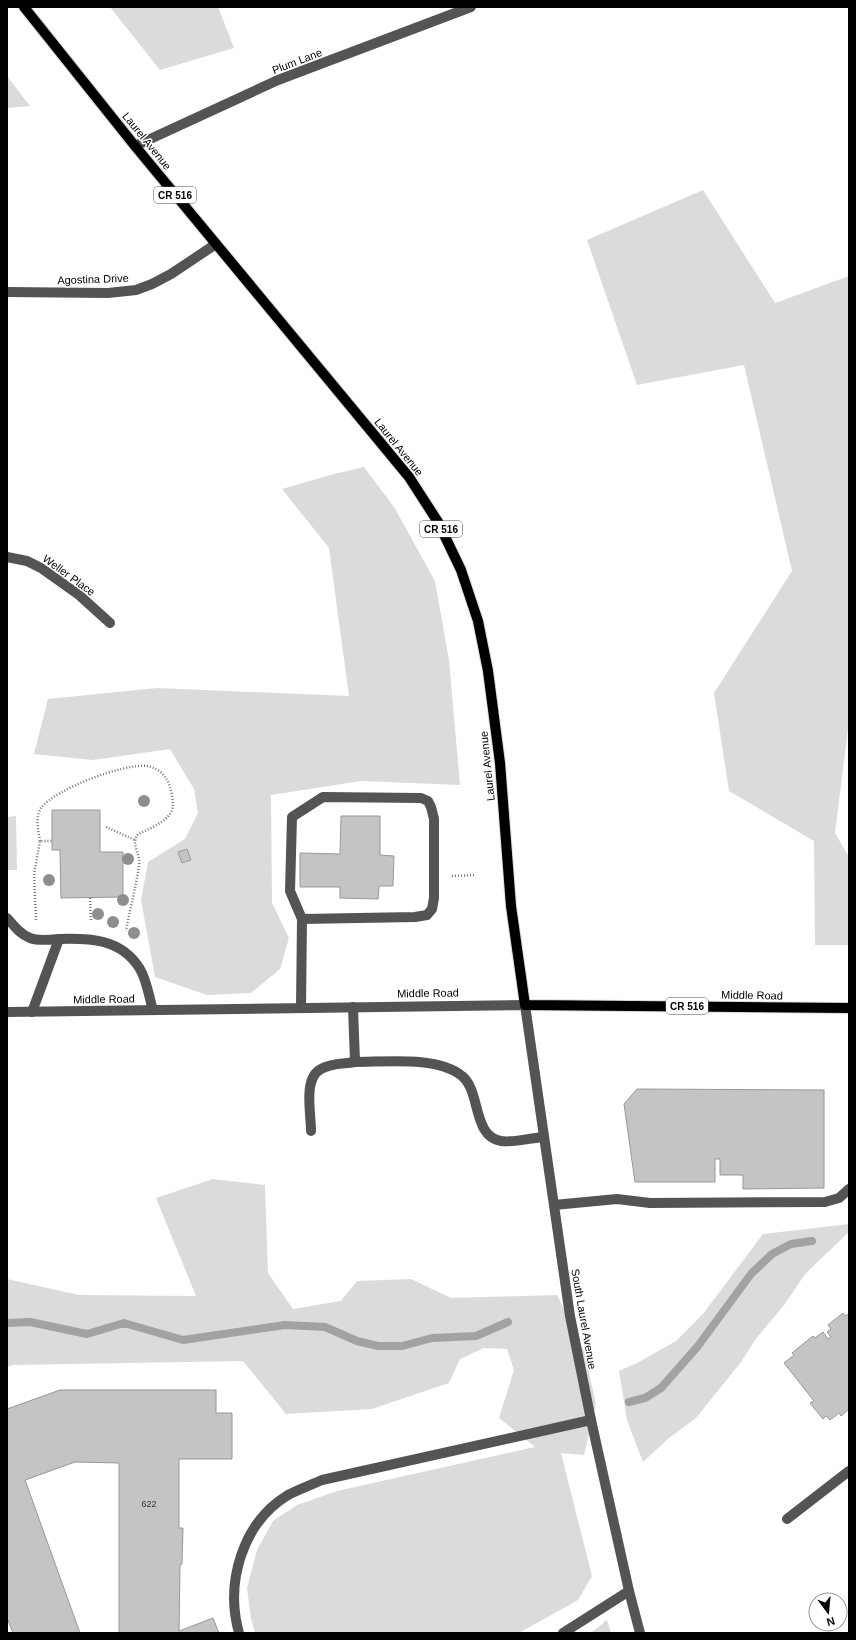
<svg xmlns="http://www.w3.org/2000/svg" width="856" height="1640" viewBox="0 0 856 1640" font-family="Arial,sans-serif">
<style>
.green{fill:#dbdbdb}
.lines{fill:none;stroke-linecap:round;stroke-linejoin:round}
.stream{stroke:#a2a2a2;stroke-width:8}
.building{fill:#c4c4c4;stroke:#989898}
.major-casing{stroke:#dbdbdb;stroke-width:12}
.path{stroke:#767676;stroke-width:2.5;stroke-dasharray:1 2;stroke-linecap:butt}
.minor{stroke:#545454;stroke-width:10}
.major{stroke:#000;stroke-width:10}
.tree{fill:#8e8e8e}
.labels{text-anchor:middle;stroke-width:3;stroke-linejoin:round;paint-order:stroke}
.number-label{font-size:9px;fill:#313131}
.shield{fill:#fff;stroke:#4c4c4c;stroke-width:1}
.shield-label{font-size:10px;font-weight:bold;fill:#000}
.street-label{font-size:11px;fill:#000;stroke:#fff}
</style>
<rect width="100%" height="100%" fill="#fff"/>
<g class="green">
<path d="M110,7h108l16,41 -74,22z"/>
<path d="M7,76l23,30 -23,2z"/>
<path d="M703,190l72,113 74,-27v445l-14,112 14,24v88h-34l-1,-104 -85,-50 -15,-98 78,-122 -48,-206 -107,20 -50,-145z"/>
<path d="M364,467l30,40 41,74 14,79 11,125 -99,-4 -90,14 1,108 17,35 -9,31 -29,24 -44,2 -52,-18 -14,-77 7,-38 37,-23 13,-26 -4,-24 -24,-40 -77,11 -59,-6 14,-55 109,-11 192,8 -20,-148 -47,-59 52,-15z"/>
<path d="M16,816l1,54h-10v-53z"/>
<path d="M213,1179l52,6 3,88 25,36 48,-8 16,-20 54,-2 40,19 106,-3 27,56 12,53 -12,51 -23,-2 31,123 -14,24 -59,33h-264l-4,-14 -4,-31 10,-38 16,-29 24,-16 40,-14 198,-44 -36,-29 15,-48 -7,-21 -23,-1 -24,11 -11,24 -77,26 -86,5 -43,-53 -230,4 -6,2v-88l72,16 117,1 -40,-98z"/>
<path d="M849,1224v8l-44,42 -20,30 -30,36 -14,22 -45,56 -27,20 -26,24 -16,-42 -8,-49 18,-8 39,-22 27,-27 60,-80z"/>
<path d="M607,1620l4,13h-20z"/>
</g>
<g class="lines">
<g class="stream">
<path d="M7,1323l23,-1 57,12 37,-11 59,17 102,-15 40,2 32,14 21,5h24l30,-8 44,-2 32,-14"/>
<path d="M629,1402l16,-4 16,-10 37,-42 53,-72 21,-20 19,-10 21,-3"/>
</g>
</g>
<g class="building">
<path d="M52,810h48v42h23v45l-62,1 -1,-48h-8z"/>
<path d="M341,816h39v39l14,1 -1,30h-14l-1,13 -38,-1v-11h-40v-34l40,1z"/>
<path d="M187,849l4,11 -9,3 -4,-11z"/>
<path d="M637,1089l187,1v98l-81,1v-14h-23v-16h-5v23h-80l-11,-78z"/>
<path d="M843,1313l2,3 4,-2v95l-8,7 -2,-3 -9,7 -4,-4 -3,3 -13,-16 4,-2 -30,-38 10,-8 -2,-2 21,-17 2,2 8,-6 5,7 3,-2 -4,-5 4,-3 -3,-4z"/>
<path d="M60,1390h156v23h16v46h-53v69h4l-1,36 -2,1 -1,66 34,-13 6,15h-100v-170l-44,-1 -50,18 55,153h-67l-6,-15v-209z"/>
</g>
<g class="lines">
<g class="major-casing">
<path id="major" d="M24,7l111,139 274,331 29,45 23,48 17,51 10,50 12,92 11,143 14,99 324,3"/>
</g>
<g class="path">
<path d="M106,827l29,13"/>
<path d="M40,841c-2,-11 -5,-23 1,-33 14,-19 83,-45 106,-42 16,3 23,15 25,30 1,6 2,12 -2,18 -7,10 -22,15 -33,21 -6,11 4,19 2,30 -3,22 -9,44 -13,66"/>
<path d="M452,876l22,-1"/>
<path d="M90,898l1,22"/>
<path d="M36,920l-2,-46 6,-33h12"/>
</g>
<g class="minor">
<path d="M135,146l143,-66 193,-73"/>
<path d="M7,292l101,1 28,-3 16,-6 19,-10 45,-30"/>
<path d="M7,557l20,4 14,7 38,27 31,28"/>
<path d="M7,918c7,8 13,16 23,20 8,3 19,2 28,1 31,-1 63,-1 82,30 7,12 9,28 13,41"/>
<path d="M301,1007l1,-88 -12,-28 2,-74 31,-20 98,1 7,3 3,6 3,12v79l-2,11 -5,6 -12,2 -113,2"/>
<path d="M353,1007l2,55c31,0 83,-6 107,14 19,15 10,60 39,65 11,2 30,-3 42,-4"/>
<path d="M7,1012l518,-7 45,311 21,104 38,171 11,42"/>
<path d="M32,1012l27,-73"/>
<path d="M311,1131c0,-18 -8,-53 10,-62 10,-6 23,-5 34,-7"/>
<path d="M554,1205l63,-6 33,4 175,-1 14,-4 10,-9"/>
<path d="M787,1519l62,-48"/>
<path d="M239,1633c-14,-50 3,-110 49,-138 11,-6 23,-10 34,-15l269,-60"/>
<path d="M563,1633l66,-42"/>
</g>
<use href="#major" class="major"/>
</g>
<g class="tree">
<circle cx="144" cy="801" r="6"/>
<circle cx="128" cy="859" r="6"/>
<circle cx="49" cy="880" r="6"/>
<circle cx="123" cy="900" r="6"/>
<circle cx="98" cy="914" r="6"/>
<circle cx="113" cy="922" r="6"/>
<circle cx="134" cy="933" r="6"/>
</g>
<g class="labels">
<g class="number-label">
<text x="149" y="1507">622</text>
</g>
<g class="shield">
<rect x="154" y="187" width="42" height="16" rx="3"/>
<rect x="420" y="521" width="42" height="16" rx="3"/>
<rect x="666" y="998" width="42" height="16" rx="3"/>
</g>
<g class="shield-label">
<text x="175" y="199">CR 516</text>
<text x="441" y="533">CR 516</text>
<text x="687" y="1010">CR 516</text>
</g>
<g class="street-label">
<text transform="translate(297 61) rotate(-21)" y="4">Plum Lane</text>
<text transform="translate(147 141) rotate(51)" y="4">Laurel Avenue</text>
<text transform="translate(93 279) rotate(-2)" y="4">Agostina Drive</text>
<text transform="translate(399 447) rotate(51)" y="4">Laurel Avenue</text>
<text transform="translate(69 575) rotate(36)" y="4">Weller Place</text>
<text transform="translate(487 766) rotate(-96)" y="4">Laurel Avenue</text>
<text transform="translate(428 993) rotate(-1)" y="4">Middle Road</text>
<text transform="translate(752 995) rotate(1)" y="4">Middle Road</text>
<text transform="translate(104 999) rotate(-1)" y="4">Middle Road</text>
<text transform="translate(584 1319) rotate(80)" y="4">South Laurel Avenue</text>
</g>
</g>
<rect width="856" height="1640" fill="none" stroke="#000000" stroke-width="16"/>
<g transform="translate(828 1612) rotate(164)"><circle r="19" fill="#ffffff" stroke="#999999"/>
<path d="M0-3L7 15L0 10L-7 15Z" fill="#000000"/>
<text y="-6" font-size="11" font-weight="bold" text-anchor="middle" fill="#000000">N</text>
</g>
</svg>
